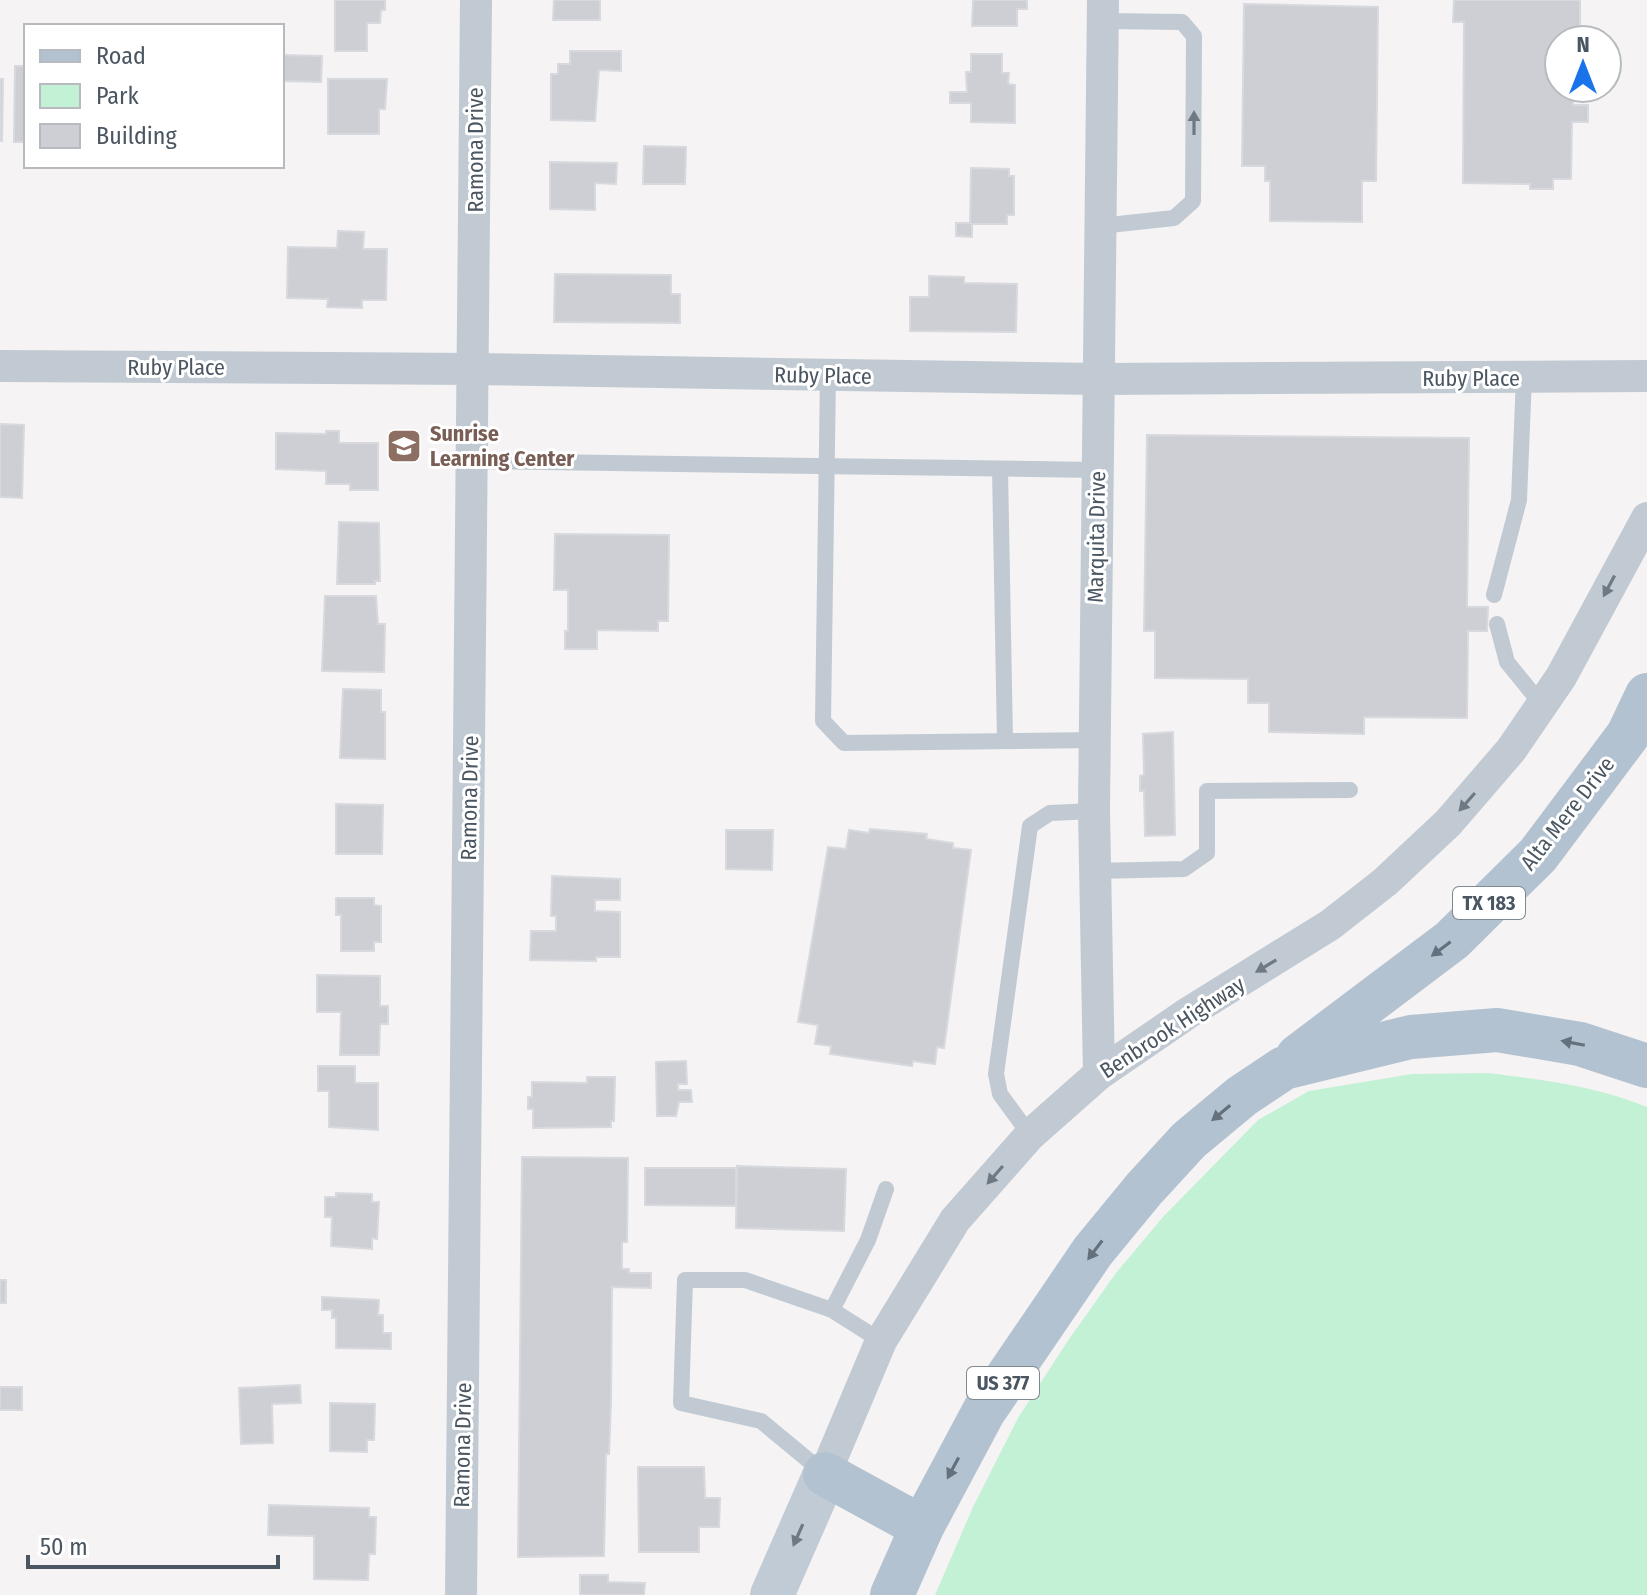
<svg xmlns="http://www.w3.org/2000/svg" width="1647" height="1595" viewBox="0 0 1647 1595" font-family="'Fira Sans Condensed',sans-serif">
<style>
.green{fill:#c3f1d5}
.building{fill:#cdcfd5;stroke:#d7d9de;stroke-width:2}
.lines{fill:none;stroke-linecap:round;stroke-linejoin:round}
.lane{stroke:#c1cad2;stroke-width:16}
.street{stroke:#c1cad2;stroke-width:32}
.secondary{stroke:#c1cbd6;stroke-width:44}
.primary{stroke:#b3c2d1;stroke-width:44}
.oneway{fill:#6e7983}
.oneway2{fill:#64717d}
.oneway3{fill:#6e7984}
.labels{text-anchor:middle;stroke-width:6;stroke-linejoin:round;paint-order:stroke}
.shield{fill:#fff;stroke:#808990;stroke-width:2}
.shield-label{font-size:20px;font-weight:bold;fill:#4a5661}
.street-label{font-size:22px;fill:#4a5661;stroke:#fff}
.education-label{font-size:22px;font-weight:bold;fill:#785e54;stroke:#fff;text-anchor:start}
</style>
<rect width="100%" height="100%" fill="#f5f3f3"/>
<path class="green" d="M1489,1073c54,7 107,13 158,34v488h-712l38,-88 45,-89 49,-76 49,-69 47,-56 95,-97 51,-29 103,-17z"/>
<g class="building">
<path d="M335,0h50v10h-4l-1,13h-13v28h-32z"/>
<path d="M554,0h46v20h-47z"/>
<path d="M973,0h54v9h-10v17h-45z"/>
<path d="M1454,0h126v40h-21v48h14v17h15v17h-16l-1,57h-18v10h-23v-5l-67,-1 1,-161h-11z"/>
<path d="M1244,4l134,3 -2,174h-14v41l-92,-1v-40h-5v-15h-23z"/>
<path d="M570,51h51v20l-22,-1 -4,51 -44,-1v-46h7v-10h12z"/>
<path d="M971,54h31v19h7l-1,11 7,1v38l-44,-1v-19h-21v-11h17l-1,-20h5z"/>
<path d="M282,55l40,1 -1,26 -39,-1z"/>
<path d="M15,66h11v76h-12z"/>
<path d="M0,79h3l-1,62h-2z"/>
<path d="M328,79h59l-2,30h-6v25h-51z"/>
<path d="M644,146l42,1 -1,37h-42z"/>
<path d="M550,162l67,1 -1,21 -21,-1v27l-45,-1z"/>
<path d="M971,168l38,1v7h5v39h-7v9h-35v13l-16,-1v-13h14z"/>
<path d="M338,231l26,1 -1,17h24l-1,51h-24v8l-35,-1 1,-8 -41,-1 1,-51 49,1z"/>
<path d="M555,274l116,1v19h9v29l-126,-1z"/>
<path d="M929,276l35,1v6l53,1 -1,48 -106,-1v-34h19z"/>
<path d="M0,424l24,1 -2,73 -22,-1z"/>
<path d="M326,431h13v12h39v47h-28v-6h-24v-13l-50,-2v-36l50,1z"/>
<path d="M1147,435l322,3 -2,169h21l-1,24h-19l-1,87 -103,-1v17l-95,-2v-29h-21v-24l-93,-1v-47h-11z"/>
<path d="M339,522l40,1 1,58h-5v3h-38z"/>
<path d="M555,534l114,1 -1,86h-10v10l-61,-1v19h-32v-18h3v-41h-14z"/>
<path d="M325,596h51l2,28h7l-1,48 -62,-1z"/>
<path d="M343,689l38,1v22h4v47l-45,-1z"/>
<path d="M1173,732l2,103 -30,1 -1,-45h-4v-15l4,-1 -1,-41z"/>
<path d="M336,804l47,1 -1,49h-46z"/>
<path d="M870,829l57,5 -1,5 27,4v5l18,2 -27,198 -7,-1 -2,17 -22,-3 -1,5 -82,-12 1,-8 -16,-2 3,-19 -20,-3 30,-175 18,2 3,-19 20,3z"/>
<path d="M726,830h47l-1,40 -46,-1z"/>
<path d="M552,876l68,3v21h-25v11l25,1v45h-24v4l-66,-1 1,-29h25v-15h-5z"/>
<path d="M336,898h38v7l7,1v36h-7v9h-33v-36h-5z"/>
<path d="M317,975l63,1v30h8v18h-8l-1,31h-39l1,-43h-24z"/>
<path d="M686,1061l1,23h-9v6h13l1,12h-13l-3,14h-19l-1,-54z"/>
<path d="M318,1066h37v17h23v47l-49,-3v-36h-11z"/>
<path d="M587,1077h28l-1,44h-3v6l-78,1v-19h-5v-12h4v-15l55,1z"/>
<path d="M522,1157l106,1 -1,84h-5v27h7v4h22v15l-39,-1 -1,116 -2,51h-3l-2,102 -86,1z"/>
<path d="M737,1166l109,3 -2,62 -108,-3z"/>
<path d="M645,1168h91v38l-91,-1z"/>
<path d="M336,1193l36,1v8h7l-2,37 -5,-1v11l-41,-3 1,-29h-7v-20h11z"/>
<rect x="0" y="1280" width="6" height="23"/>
<path d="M322,1297l57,3 -1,15h5v18h8v16l-55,-1v-30h-4v-8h-10z"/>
<path d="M300,1385l1,18 -29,1 1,39 -32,1 -2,-56z"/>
<rect x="0" y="1387" width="22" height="23"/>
<path d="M330,1403l45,1 -1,36h-7v12l-37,-1z"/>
<path d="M638,1467h66l1,31h15l-1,29h-20v25h-60z"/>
<path d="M269,1505l100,3v9h7l-1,37h-6l-1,26 -54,-1v-43l-46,-1z"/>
<path d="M580,1575h28v7l37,1 -1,12h-64z"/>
</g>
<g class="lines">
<g class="lane">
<path d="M1100,226l74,-8 19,-17 1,-165 -12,-14 -79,-1"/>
<path d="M828,375l-5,346 21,22 251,-3"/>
<path d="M472,461l625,9"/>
<path d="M1000,469l5,272"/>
<path d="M1494,595l25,-95 5,-123"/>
<path d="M1497,624l10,38 35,43"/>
<path d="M1094,871l90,-2 23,-16v-62l143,-1"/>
<path d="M1030,1135l-30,-41 -4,-20 34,-248 20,-13 44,-2"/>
<path d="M832,1310l36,-70 18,-51"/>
<path d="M825,1474l-64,-53 -80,-18 4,-123h60l87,30 49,31"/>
</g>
<g class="street">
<path d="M0,366l473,3 624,10 550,-3"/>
<path d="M1099,1074l-5,-263 9,-811"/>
<path d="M825,1474l56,-133 74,-121 75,-85 69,-61 89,-61 142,-88 55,-43 63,-59 63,-73 50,-73 86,-159"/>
<path d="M461,1595l15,-1595"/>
</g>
<path class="secondary" d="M772,1595l53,-121"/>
<g class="primary">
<path d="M1298,1056l154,-116 86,-85 90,-120 19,-40"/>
<path d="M825,1474l97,53"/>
<path d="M892,1595l30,-68 62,-116 109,-160 51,-62 45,-49 53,-44 42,-28 127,-31 86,-7 83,14 67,22"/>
</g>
</g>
<defs><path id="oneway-solid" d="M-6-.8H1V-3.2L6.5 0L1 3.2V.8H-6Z" transform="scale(2)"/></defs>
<g class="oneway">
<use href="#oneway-solid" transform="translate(1194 123) rotate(-90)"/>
<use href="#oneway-solid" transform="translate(1609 586) rotate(118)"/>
<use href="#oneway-solid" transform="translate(1467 802) rotate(131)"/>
<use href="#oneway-solid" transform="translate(1266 966) rotate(149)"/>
<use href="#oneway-solid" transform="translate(995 1175) rotate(131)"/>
</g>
<g class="oneway2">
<use href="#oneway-solid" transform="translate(1441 949) rotate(143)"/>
<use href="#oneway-solid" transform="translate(1573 1043) rotate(-169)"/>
<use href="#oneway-solid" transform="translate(1221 1113) rotate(140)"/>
<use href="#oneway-solid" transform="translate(1095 1250) rotate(127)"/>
<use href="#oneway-solid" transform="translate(953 1468) rotate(118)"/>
</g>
<use class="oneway3" href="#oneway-solid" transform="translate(798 1535) rotate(114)"/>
<defs>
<g id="school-square" transform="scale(1.8)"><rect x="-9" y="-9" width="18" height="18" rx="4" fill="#8d6e63" stroke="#fff"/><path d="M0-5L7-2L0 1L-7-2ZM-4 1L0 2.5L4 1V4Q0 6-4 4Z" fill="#fff"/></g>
</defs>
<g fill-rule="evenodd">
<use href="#school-square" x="404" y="446"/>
</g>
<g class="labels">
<g class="shield">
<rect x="1453" y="887" width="72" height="32" rx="6"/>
<rect x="967" y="1367" width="72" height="32" rx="6"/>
</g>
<g class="shield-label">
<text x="1489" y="910">TX 183</text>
<text x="1003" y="1390">US 377</text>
</g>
<g class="street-label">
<text transform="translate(475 150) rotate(-90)" y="8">Ramona Drive</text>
<text x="176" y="375">Ruby Place</text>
<text transform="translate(823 375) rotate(1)" y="8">Ruby Place</text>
<text x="1471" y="386">Ruby Place</text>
<text transform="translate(1096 537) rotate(-89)" y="8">Marquita Drive</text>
<text transform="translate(469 798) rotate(-89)" y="8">Ramona Drive</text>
<text transform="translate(1567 813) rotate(-52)" y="8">Alta Mere Drive</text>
<text transform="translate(1172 1027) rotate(-33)" y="8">Benbrook Highway</text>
<text transform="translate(462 1445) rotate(-89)" y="8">Ramona Drive</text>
</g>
<g class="education-label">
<text x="430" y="441">Sunrise<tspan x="430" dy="25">Learning Center</tspan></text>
</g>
</g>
<rect x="24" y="24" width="260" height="144" fill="#ffffff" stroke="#b7bbc0" stroke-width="2"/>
<rect x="40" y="50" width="40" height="12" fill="#b3c2d1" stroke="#b7bbc0" stroke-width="2"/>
<text x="96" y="64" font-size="24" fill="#4a5661">Road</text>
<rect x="40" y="84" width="40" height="24" fill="#c3f1d5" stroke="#b7bbc0" stroke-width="2"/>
<text x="96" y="104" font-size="24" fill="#4a5661">Park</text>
<rect x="40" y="124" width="40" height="24" fill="#cdcfd5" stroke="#b7bbc0" stroke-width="2"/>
<text x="96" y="144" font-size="24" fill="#4a5661">Building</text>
<g transform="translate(1583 64)"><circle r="38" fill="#ffffff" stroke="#b7bbc0" stroke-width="2"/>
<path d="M0-6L14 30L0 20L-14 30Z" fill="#1a73e8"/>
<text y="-12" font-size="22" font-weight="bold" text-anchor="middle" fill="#4a5661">N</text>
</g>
<path d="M28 1555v12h250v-12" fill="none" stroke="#4a5661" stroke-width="4"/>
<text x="40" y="1555" font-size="24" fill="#4a5661" stroke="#ffffff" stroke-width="6" paint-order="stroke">50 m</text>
</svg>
